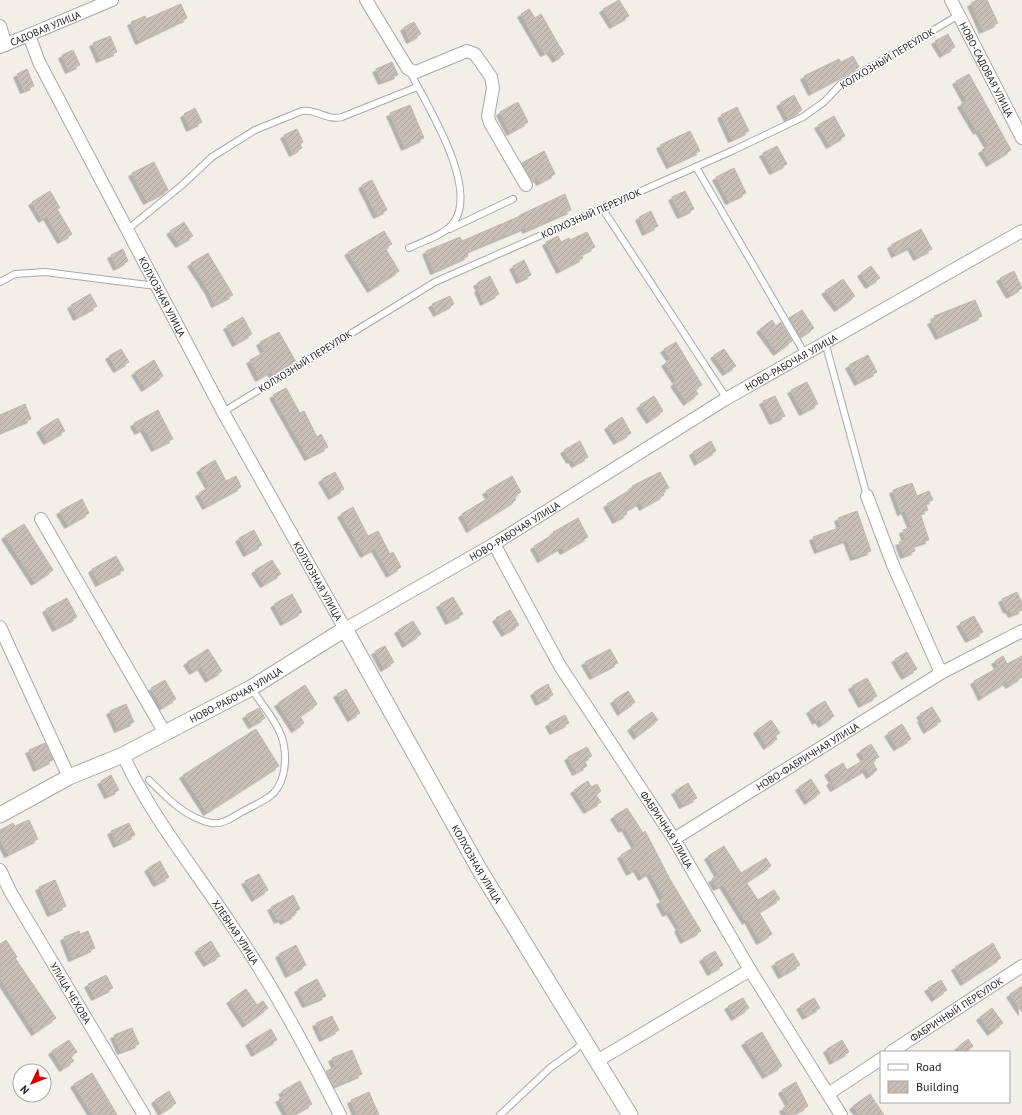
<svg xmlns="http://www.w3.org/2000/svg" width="1022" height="1115" viewBox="0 0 1022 1115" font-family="'PT Sans',sans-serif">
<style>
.building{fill:url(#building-hatch);stroke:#c4b6ab;filter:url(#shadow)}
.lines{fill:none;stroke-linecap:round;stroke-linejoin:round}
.service-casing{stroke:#a9a9a9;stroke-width:8}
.minor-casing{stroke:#a9a9a9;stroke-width:14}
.tertiary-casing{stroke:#a9a9a9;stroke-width:17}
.service{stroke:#fff;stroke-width:6}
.minor{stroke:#fff;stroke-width:12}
.tertiary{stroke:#fff;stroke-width:15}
.labels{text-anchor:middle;stroke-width:3;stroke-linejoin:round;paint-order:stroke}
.street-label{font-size:10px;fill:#222;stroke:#fff}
</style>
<defs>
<pattern id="building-hatch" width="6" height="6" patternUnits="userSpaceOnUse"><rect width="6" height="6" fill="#c7bfb8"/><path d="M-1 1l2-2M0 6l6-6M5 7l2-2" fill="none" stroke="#aba49e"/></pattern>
<filter id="shadow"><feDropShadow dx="-3.5" dy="3.5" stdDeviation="0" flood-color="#0004"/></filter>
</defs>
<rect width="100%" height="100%" fill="#f2efe9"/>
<g class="building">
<path d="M619,0l10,16 -16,9 -10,-16z"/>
<path d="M977,0h10l11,23 -15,7 -12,-27z"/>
<path d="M181,4l6,14 -48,23 -8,-19 14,-6 1,3z"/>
<path d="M529,9l6,9 6,-4 23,40 -8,5 -6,-9 -6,3 -23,-39z"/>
<path d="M414,22l7,12 -11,6 -6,-13z"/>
<path d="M948,34l7,13 -12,7 -8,-13z"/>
<path d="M110,36l7,16 -17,7 -7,-16z"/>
<path d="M73,50l7,15 -11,5 -7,-15z"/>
<path d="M853,56l6,11 -47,25 -8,-16 35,-17 2,3z"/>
<path d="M392,62l6,13 -16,6 -6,-12z"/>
<path d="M27,69l7,17 -10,4 -7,-16z"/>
<path d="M969,74l42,76 -21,13 -8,-13 7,-4 -10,-17 -2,2 -16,-27 6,-3 -11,-20z"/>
<path d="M794,95l8,15 -14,8 -8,-15z"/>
<path d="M518,102l10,20 -18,10 -10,-20z"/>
<path d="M410,105l14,33 -19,9 -15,-34z"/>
<path d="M737,107l12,24 -17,8 -11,-24z"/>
<path d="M195,108l7,14 -12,6 -6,-14z"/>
<path d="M834,116l11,20 -15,9 -12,-20z"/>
<path d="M297,129l6,13 -3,2 2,4 -9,5 -9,-18z"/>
<path d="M690,131l10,20 -30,14 -10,-20z"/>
<path d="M777,146l10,18 -14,7 -10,-18z"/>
<path d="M544,151l11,23 -15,8 -2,-4 -6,3 -10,-18z"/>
<path d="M154,162l14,28 -21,11 -15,-28z"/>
<path d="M734,168l12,25 -17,8 -13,-24z"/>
<path d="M372,180l15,30 -10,5 -15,-30z"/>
<path d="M50,191l10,17 -3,1 15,25 -11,6 -14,-24 -5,3 -10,-17z"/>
<path d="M685,191l9,18 -13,6 -9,-18z"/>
<path d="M565,194l6,16 -45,20 -1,-3 -58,24 1,5 -34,15 -8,-20 34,-14 2,4 58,-25v-1z"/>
<path d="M651,211l7,15 -12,6 -7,-15z"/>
<path d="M184,222l9,14 -14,8 -9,-13z"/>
<path d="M921,229l11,20 -15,8 -6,-11 -16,8 -4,-9z"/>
<path d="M384,231l8,13 -7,4 14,23 -28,18 -23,-37z"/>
<path d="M587,232l8,15 -14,7 2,4 -23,12 -14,-28 12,-6 3,6 8,-4 1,2z"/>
<path d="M123,249l5,12 -11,6 -6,-12z"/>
<path d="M208,253l25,42 -18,9 -6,-13 -18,-28z"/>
<path d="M524,260l7,15 -11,5 -7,-14z"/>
<path d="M871,266l9,12 -11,7 -8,-12z"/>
<path d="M1014,271l8,17 -12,7 -10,-17z"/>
<path d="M490,276l9,18 -15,8 -6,-13 2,-1 -3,-5z"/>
<path d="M843,279l12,17 -17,12 -13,-17z"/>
<path d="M90,294l7,12 -20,11 -6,-12z"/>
<path d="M450,296l4,8 -17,9 -5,-9z"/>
<path d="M975,300l7,16 -43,20 -8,-15 4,-2 -1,-3z"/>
<path d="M802,310l12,18 -14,9 -11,-19z"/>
<path d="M243,317l9,17 -16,9 -9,-17z"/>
<path d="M772,320l4,6 5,-4 11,19 -15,11 -17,-23z"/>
<path d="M279,332l17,30 -23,13 -2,-4 -12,7 -9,-18 15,-8 -5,-10z"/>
<path d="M676,342l26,43 -7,4 3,5 -11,8 -13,-19 3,-2 -12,-18 6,-4 -7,-10z"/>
<path d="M121,349l8,13 -12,7 -8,-13z"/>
<path d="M724,349l12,17 -10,6 -12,-17z"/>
<path d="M868,355l9,17 -19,10 -9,-17z"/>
<path d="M154,360l9,16 -18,12 -10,-16z"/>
<path d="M807,382l11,22 -15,8 -12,-22z"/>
<path d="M286,388l14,25 4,-2 13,26 4,-3 7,13 -20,10 -35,-62z"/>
<path d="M654,396l9,15 -13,9 -10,-15z"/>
<path d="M775,396l10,20 -12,5 -10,-20z"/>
<path d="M25,404l6,15 -31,13v-17z"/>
<path d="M158,410l15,29 -18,9 -11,-20 -6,3 -4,-8z"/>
<path d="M622,417l9,16 -14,8 -9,-15z"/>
<path d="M58,418l7,13 -18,10 -7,-12z"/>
<path d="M580,441l8,16 -13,7 -3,-5 -2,1 -6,-10z"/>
<path d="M711,441l5,10 -18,11 -5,-10z"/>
<path d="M215,460l11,21 10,-5 5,11 -35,19 -7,-13 11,-6 -10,-18z"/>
<path d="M335,472l9,17 -12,7 -10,-17z"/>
<path d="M660,472l9,16 -7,3 2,4 -21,12 -3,-5 -15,9 2,3 -11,6 -9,-16 26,-16 -1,-2z"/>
<path d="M512,476l9,16 -7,4 2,4 -46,29 -8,-15 28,-17 -4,-6z"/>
<path d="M912,483l5,13 12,-5 4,9 -8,3 3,7 -8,3 9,27 -16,5 2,6 -11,4 -5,-13 7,-2 -3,-10 9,-3 -7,-17 -4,2 -8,-22z"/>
<path d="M82,499l7,14 -21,12 -8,-14z"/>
<path d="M353,507l15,29 10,-5 12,23 3,-2 8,15 -11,7 -15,-26 -11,6 -23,-40z"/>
<path d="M857,511l14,40 -17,6 -7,-18 -29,11 -5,-13 28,-10 -3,-9z"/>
<path d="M578,518l10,19 -24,14 -3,-4 -20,12 -7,-13 20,-12 -1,-2z"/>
<path d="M24,524l29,46 -18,12 -30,-46z"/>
<path d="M254,530l8,15 -15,8 -8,-15z"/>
<path d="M116,556l8,14 -25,13 -7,-14z"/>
<path d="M272,560l9,14 -17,10 -9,-14z"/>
<path d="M1017,592l5,11v7l-10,4 -3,-5 -2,1 -5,-11z"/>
<path d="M292,594l10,18 -18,10 -10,-18z"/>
<path d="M453,597l10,17 -14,7 -9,-17z"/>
<path d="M67,598l10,19 -21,11 -10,-19z"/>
<path d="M510,610l9,15 -14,8 -9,-15z"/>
<path d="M974,616l9,16 -14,7 -9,-16z"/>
<path d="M413,621l8,13 -15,10 -8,-14z"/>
<path d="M385,646l9,16 -10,6 -9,-17z"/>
<path d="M208,649l14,22 -13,8 -8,-13 -8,5 -6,-9z"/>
<path d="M610,649l8,14 -25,13 -8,-14z"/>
<path d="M907,652l10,17 -12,7 -10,-17z"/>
<path d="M1003,656l4,8 15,-8v21l-13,8 -2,-4 -25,16 -8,-16 25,-14 -4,-6z"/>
<path d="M867,678l10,18 -15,8 -10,-18z"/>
<path d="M165,680l11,19 -14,8 -11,-19z"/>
<path d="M548,684l5,11 -14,7 -5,-10z"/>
<path d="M305,685l12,19 -17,12 4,7 -9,6 -17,-26z"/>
<path d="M346,689l14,24 -9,5 -14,-24z"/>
<path d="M628,691l7,11 -14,10 -7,-12z"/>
<path d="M825,701l9,15 -12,8 -3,-5 -3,2 -6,-11z"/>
<path d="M126,704l8,18 -16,7 -8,-18z"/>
<path d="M932,707l9,14 -14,9 -6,-11 2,-1 -3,-4z"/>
<path d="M259,708l6,10 -13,7 -6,-10z"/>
<path d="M652,712l6,8 -21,16 -6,-9z"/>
<path d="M565,715l4,8 -16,8 -4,-8z"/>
<path d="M771,720l9,13 -5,3 2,3 -10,7 -10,-16z"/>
<path d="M902,724l9,15 -14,8 -9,-14z"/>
<path d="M256,729l23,37 -72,46 -24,-37z"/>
<path d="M45,743l8,17 -16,8 -8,-18z"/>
<path d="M871,744l8,13 -7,4 5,9 -7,5 -4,-6 -32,19 -4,-6 3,-2 -5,-8 15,-9 4,7 18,-11 -5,-8z"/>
<path d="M587,747l5,9 -8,4 3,6 -11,6 -8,-15z"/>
<path d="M111,775l8,15 -11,5 -7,-14z"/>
<path d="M811,779l9,14 -12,8 -9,-14z"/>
<path d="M588,781l3,6 6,-3 4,7 -5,4 5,7 -14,8 -13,-20z"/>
<path d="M688,783l9,15 -14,7 -8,-14z"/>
<path d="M627,808l16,25 2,-2 26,50 30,50 -17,9 -6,-12 2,-1 -10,-16 -4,2 -6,-12 4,-2 -14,-27 -8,5 -5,-9 -7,4 -9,-17 15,-9 -11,-19 -3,2 -8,-13z"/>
<path d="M29,820l9,19 -30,15 -8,-16v-8l13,-7 2,3z"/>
<path d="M129,823l6,12 -18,9 -6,-13z"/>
<path d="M724,846l17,27 25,-15 5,8 -25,16 12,18 16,-10 6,9 -21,13 13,22 -12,7 -12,-22 -2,2 -23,-37 -6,3 -5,-8 7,-4 -11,-19z"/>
<path d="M160,861l9,16 -12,6 -9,-15z"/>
<path d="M259,874l9,16 -13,8 -10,-17z"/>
<path d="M55,880l11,26 -15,7 -12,-26z"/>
<path d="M293,895l7,14 -6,3 1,3 -11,6 -2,-3 -4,2 -7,-13z"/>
<path d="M79,931l1,3 8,-3 7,17 -23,10 -8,-21z"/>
<path d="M6,940l11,17 -2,1 41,60 -21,14 -35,-54v-34z"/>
<path d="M211,941l9,15 -13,7 -9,-14z"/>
<path d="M993,943l8,15 -37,24 -9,-15z"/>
<path d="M296,945l10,20 -17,9 -10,-20z"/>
<path d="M715,951l8,14 -12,7 -8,-14z"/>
<path d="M793,953l7,12 -18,10 -7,-12z"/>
<path d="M106,975l7,13 -18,9 -7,-13z"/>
<path d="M317,979l9,17 -20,8 -8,-15z"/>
<path d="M941,980l6,10 -12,8 -7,-10z"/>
<path d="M1022,986v26l-12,-18z"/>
<path d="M246,989l11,16 6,-4 5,7 -22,16 -16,-24z"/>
<path d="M743,998l6,10 -14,9 -7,-11z"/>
<path d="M814,998l6,10 -14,8 -6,-10z"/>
<path d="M992,1008l11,15 -12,9 -11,-15z"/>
<path d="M332,1016l7,14 -16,8 -7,-15z"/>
<path d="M132,1028l7,16 -18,7 -7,-16z"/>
<path d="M271,1029l6,11 -22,13 -6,-11z"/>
<path d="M762,1032l20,34 -16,9 -21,-33z"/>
<path d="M968,1039l5,7 -8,6h-3l-4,-5z"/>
<path d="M69,1040l8,12 -7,4 4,5 -11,7 -11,-17z"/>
<path d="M842,1040l7,12 -16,9 -6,-12z"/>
<path d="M352,1050l10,24 -28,12 -8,-15 10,-4 -4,-9z"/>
<path d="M92,1073l17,28 8,14h-24l-19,-31z"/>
<path d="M300,1081l12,23 -20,11h-4l-9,-16 6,-3 -3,-5z"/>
<path d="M796,1082l12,24 -16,9h-5l-4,-7 7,-3 -8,-15z"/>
<path d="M169,1091l7,12 -14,9 -7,-12z"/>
<path d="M369,1092l10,23h-22l-6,-15z"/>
<path d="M870,1094l14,21h-24l-7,-9z"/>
</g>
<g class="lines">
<g class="service-casing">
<g id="service">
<path d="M409,70c17,34 70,116 45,152 -10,14 -31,19 -45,26"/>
<path d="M696,167l109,187"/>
<path d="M602,208l125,191"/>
<path d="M128,229l53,-43 31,-29 43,-27 47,-19c15,-2 25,10 40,6l75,-30"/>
<path d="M450,229l63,-30"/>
<path d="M0,282l15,-8 30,-2 111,14"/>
<path d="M825,342l42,154"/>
<path d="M223,412l212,-130 299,-132 69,-33 21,-15 16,-17 119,-70"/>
<path d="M149,780c18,18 37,38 62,43 11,2 20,-5 29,-10 9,-5 20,-10 29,-16 15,-10 18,-34 15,-51 -3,-20 -22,-41 -33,-58"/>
<path d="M500,1115l50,-47 25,-18 9,-9"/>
</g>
</g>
<g class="minor-casing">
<g id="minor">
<path d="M366,0l42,69 8,3 51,-21 8,3 16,23 2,11 -5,28 2,7 36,62"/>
<path id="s1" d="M951,0l71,138"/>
<path d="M0,26l6,19"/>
<path id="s2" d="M29,35l10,27 184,350 122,217 149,-85 230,-144 298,-169"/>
<path id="s3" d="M0,47l112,-47"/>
<path d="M867,496l26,69 48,108"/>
<path d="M41,519l124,214"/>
<path id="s4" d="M494,544l66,122 114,173 76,131 91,145"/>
<path d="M0,627l69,150"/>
<path id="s5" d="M123,755c27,60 73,116 109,171 41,60 75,124 108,189"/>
<path id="s6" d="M674,839l267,-166 81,-42"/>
<path id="s7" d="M0,870l11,23 133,222"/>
<path id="s8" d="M891,1052l131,-86"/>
<path d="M597,1061l153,-91"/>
<path d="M828,1094l53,-35"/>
</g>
</g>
<g class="tertiary-casing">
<g id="tertiary">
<path id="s9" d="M0,815l69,-38 54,-22 128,-67 94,-59 134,240 151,246"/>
</g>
</g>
<use href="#service" class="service"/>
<use href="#minor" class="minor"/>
<use href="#tertiary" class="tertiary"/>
</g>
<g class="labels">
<g class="street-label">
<text dy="4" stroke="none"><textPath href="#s3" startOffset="49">САДОВАЯ УЛИЦА</textPath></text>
<text transform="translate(887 58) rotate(-31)" y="4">КОЛХОЗНЫЙ ПЕРЕУЛОК</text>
<text dy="4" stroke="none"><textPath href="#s1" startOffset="78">НОВО-САДОВАЯ УЛИЦА</textPath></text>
<text transform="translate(591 213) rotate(-24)" y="4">КОЛХОЗНЫЙ ПЕРЕУЛОК</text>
<text dy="4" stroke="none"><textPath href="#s2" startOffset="294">КОЛХОЗНАЯ УЛИЦА</textPath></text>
<text transform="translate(305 361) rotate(-32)" y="4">КОЛХОЗНЫЙ ПЕРЕУЛОК</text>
<text dy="4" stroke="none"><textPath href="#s2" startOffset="1193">НОВО-РАБОЧАЯ УЛИЦА</textPath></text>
<text dy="4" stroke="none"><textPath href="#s2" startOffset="869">НОВО-РАБОЧАЯ УЛИЦА</textPath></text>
<text dy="4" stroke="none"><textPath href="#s2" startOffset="618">КОЛХОЗНАЯ УЛИЦА</textPath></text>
<text dy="4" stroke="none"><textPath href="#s9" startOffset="265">НОВО-РАБОЧАЯ УЛИЦА</textPath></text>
<text dy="4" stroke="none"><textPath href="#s6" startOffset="157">НОВО-ФАБРИЧНАЯ УЛИЦА</textPath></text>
<text dy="4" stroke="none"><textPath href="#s4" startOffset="334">ФАБРИЧНАЯ УЛИЦА</textPath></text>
<text dy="4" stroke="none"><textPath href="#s9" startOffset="662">КОЛХОЗНАЯ УЛИЦА</textPath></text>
<text dy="4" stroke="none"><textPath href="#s5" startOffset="210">ХЛЕБНАЯ УЛИЦА</textPath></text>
<text dy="4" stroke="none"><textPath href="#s7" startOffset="142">УЛИЦА ЧЕХОВА</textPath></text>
<text dy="4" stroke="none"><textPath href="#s8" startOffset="78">ФАБРИЧНЫЙ ПЕРЕУЛОК</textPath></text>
</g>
</g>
<rect x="880" y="1051" width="130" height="52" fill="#ffffff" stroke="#a7a7a7"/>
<rect x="888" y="1064" width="20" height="6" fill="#ffffff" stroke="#a7a7a7"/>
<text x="916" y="1071" font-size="12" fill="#222222">Road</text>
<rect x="888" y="1081" width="20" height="12" fill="url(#building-hatch)" stroke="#a7a7a7"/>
<text x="916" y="1091" font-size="12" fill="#222222">Building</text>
<g transform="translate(32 1083) rotate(227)"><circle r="19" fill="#ffffff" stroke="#a7a7a7"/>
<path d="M0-3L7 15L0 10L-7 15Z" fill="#d40000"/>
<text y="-6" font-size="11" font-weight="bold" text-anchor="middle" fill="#222222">N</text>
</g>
</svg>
